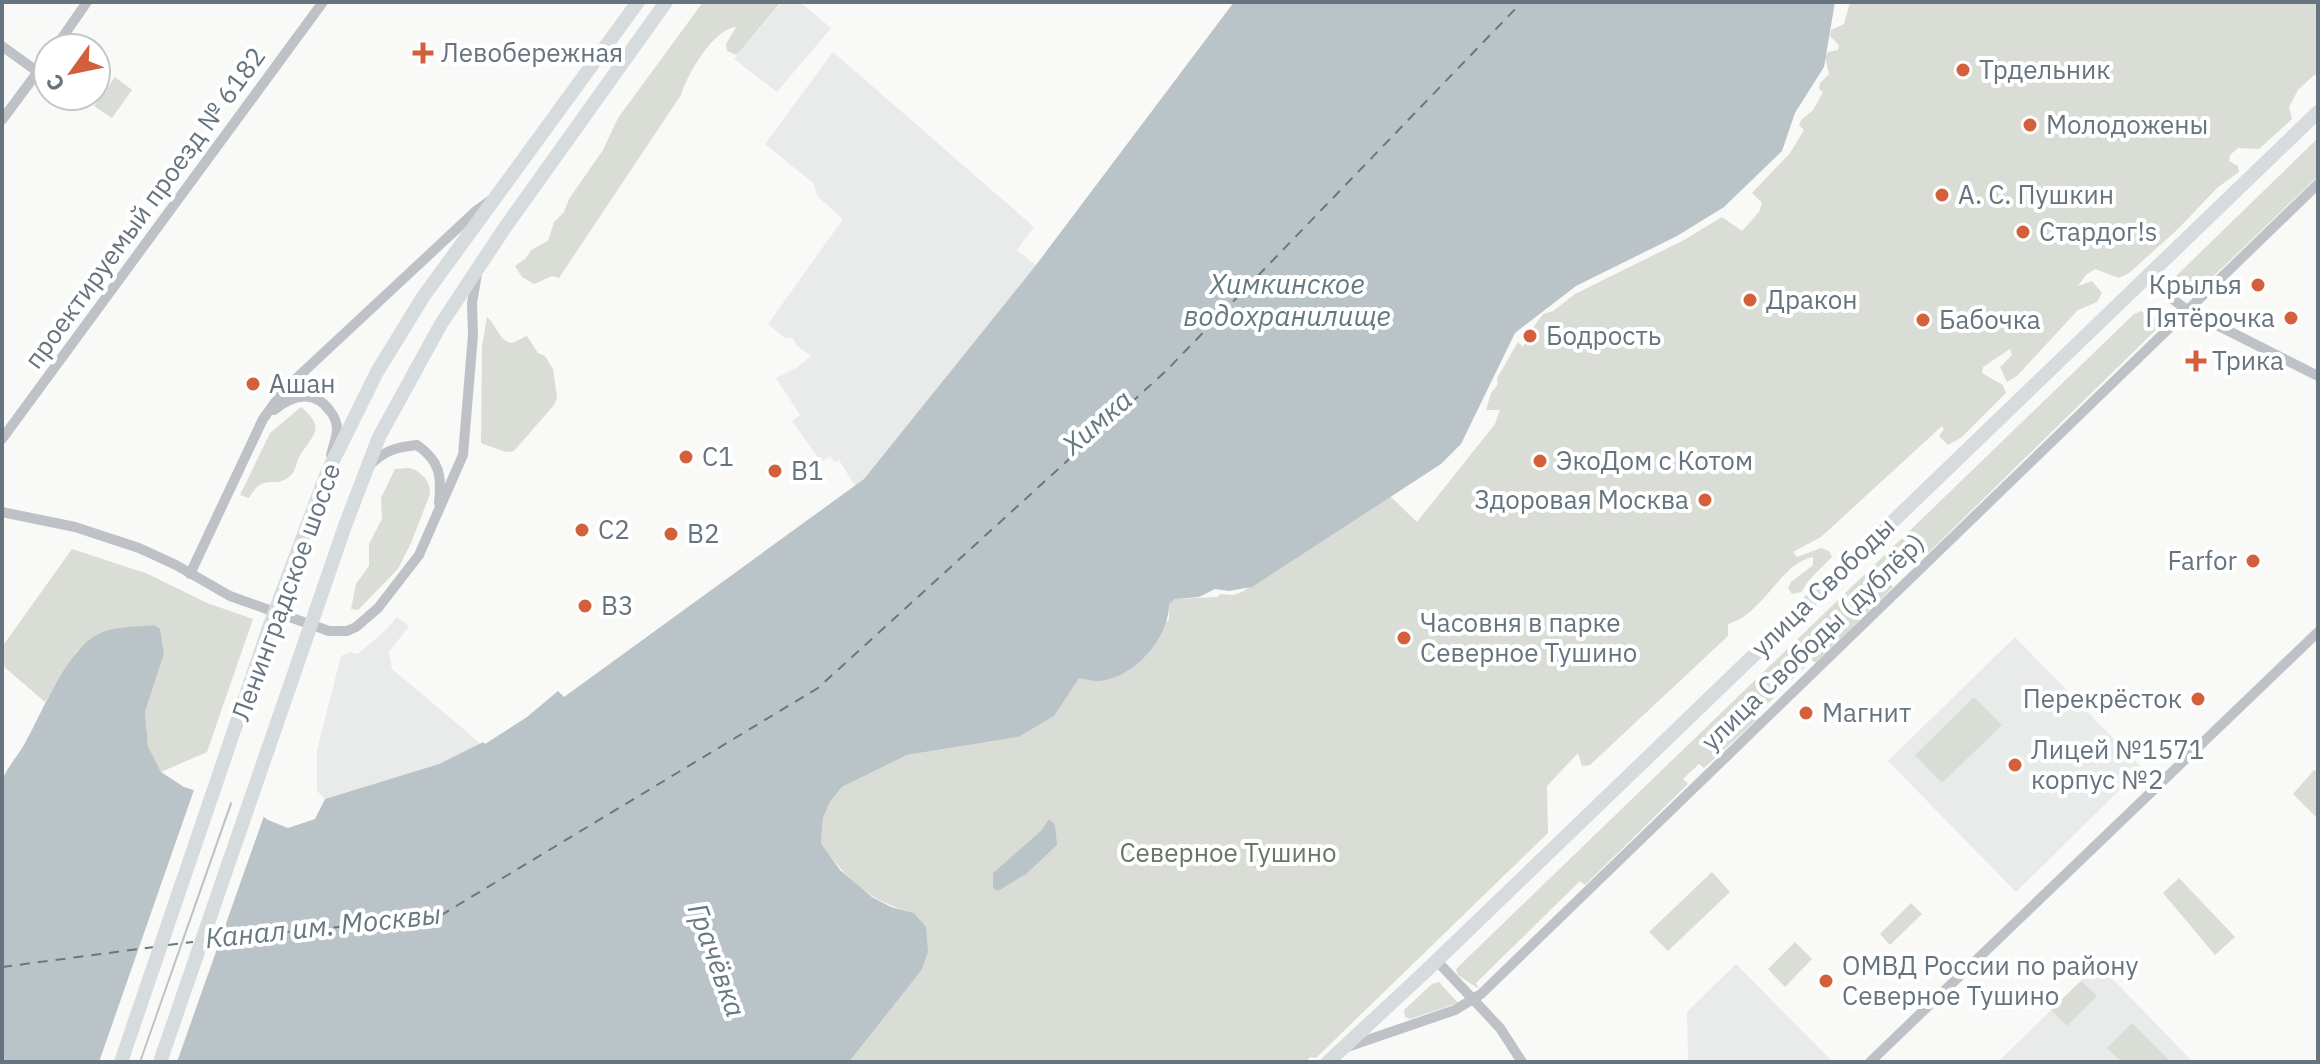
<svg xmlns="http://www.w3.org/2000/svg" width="2320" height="1064" viewBox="0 0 2320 1064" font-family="'IBM Plex Sans',sans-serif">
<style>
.built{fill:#e9eaea}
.green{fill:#d9ddd6}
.water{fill:#bac4c8}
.pier{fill:#f9f9f7}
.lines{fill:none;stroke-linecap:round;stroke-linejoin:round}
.ferry{stroke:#677980;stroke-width:2;stroke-dasharray:10 8;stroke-linecap:butt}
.minor{stroke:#bec2c6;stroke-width:10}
.major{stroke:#d6dbde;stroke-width:14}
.poi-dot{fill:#d45f3b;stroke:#fff;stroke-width:3}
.labels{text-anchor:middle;stroke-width:8;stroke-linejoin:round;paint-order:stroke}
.poi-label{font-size:26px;fill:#66747f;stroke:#fff;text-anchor:start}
.street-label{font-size:26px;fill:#66747f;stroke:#fff}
.park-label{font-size:26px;fill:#687765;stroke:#fff}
.water-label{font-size:28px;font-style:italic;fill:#677980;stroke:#fff}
</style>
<rect width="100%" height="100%" fill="#f9f9f7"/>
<g class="built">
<path d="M782,2h18l31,26 -54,64 -43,-33z"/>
<path d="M833,52l201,175 -17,23 19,15 -172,214 -9,7 -16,-26 -4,2 -5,-6 -9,6 -29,-41 8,-6 -24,-37 19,-9 16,-13 -15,-11 -3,-7h-8l-17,-14 75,-105 -25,-22 -5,-14 -48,-39z"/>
<path d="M397,617l12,9 -20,26 3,17 88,74 -41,21 -114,35 -8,-8v-41l24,-94 9,-4 8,2 27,-23z"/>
<path d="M2015,637l127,131 -126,124 -128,-131z"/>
<path d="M1736,964l97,98h-145l-1,-50z"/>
<path d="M2098,964l95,98h-195z"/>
</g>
<g class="green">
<path d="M703,2h78l-44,53 -10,-4 -1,-7 10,-17c-23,2 -49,48 -55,68l-122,183 -7,-2 -18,8 -12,-7 -7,-11 11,-8 5,-8 17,-9 6,-19 10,-10 5,-13 34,-49 15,-32z"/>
<path d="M1850,2h468v82l-3,-10 -17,16 -9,17 3,12 -33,30 -21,-1 -8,7 -1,6 9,5 1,6 -22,16 -39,41 -49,44 -10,5 -24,-9 -9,6 -8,11 14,-5 10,12 -5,9 -19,8 -61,66 -10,6 -7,-15 12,-12 -2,-6 -27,18 -1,6 21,12 3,8 -44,44 -14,8 -9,-9 5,-7 -2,-3 -121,111 -28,15 4,5 24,-9 8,3 3,6 -22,22 -9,13 -9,2 -4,-6 3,-6 22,-17v-8c-33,6 -48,56 -85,67v12l-138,129 -8,1 -4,-13 -31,33 1,47 -232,225 -6,-1 -5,5h-456l72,-91 -7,-58c-44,-11 -68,-34 -93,-70l2,-25 7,-16 12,-15 65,-32 111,-18 50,-45 11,-15 90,-57v-16l6,-5 42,-2 3,-3 13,1 9,-3 148,-96 27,26 78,-98 5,-14h-14l5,-17 7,-9 -1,-6 21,-36 5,5 9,-18 11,-15 10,-3 22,-17 109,-54 38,-23 20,14 17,-19 3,-9 -10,-10 38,-40 14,-23 -5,-5 2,-5 12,-10 10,-18 -4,-3 1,-6 9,-9 -4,-17 3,-5 10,-2 1,-5 -9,-9 1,-6 13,-6z"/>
<path d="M115,77l17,13 -20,28 -18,-12z"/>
<path d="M2318,138v38l-123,118 -20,-17z"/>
<path d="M2141,311l23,11 -241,236 -5,-4 -29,28 4,5 -77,76 -4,-3 -54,53 2,4 -56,51 -5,-4 -16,15 5,5 -103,101 -5,-4 -104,102 3,6 -21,-14 -2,-6 678,-655z"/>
<path d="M487,317c9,7 15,30 28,25 4,-2 8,-5 12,-6l11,17 7,3 8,13 4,29 -3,7 -40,46 -8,1 -25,-9 1,-97z"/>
<path d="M301,407c28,23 9,29 -3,52 -2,6 -3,13 -8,17 -15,14 -26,-5 -41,22l-9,-3 30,-62z"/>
<path d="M409,468c12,3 22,13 21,26l-19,49 -13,26 -40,41 -7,-1 5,-25 13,-18v-22l13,-25 -1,-21 14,-29z"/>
<path d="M72,549l76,25 59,29 46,16 -46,133 -46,20 -13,-26 -3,-34 19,-58 -11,-29 -55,9 -21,17 -32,51 -43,-37v-18z"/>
<path d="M1974,697l28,28 -60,58 -27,-28z"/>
<path d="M2314,770l4,1v48l-25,-25z"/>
<path d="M1712,872l18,20 -62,59 -19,-19z"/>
<path d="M2179,878l56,59 -20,18 -52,-62z"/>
<path d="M1911,903l11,11 -32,31 -10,-11z"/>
<path d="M1795,942l17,17 -27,28 -17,-18z"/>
<path d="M2081,981l16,15 -30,30 -16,-16z"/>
<path d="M1439,982l19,21 -48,16 -5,-2 -1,-7 28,-26z"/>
<path d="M2132,1023l39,39h-49l-15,-14z"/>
</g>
<g class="water">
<path d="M1234,2h601l-11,65 -29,46 -13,38 -58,56 -47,29 -101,50 -61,47 -54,111 -20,20 -189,123 -23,4 -14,-2 -16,8 -24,2 -6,5c0,35 -36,75 -71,77 -6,0 -13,-2 -19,-3l-25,38 -36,21 -111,18 -65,32 -12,15 -7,16 -2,25 19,27 32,27 19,10 23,6 12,14 2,25 -7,19 -72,91h-847v-282c6,-14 16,-24 23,-37 17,-30 41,-92 73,-109 15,-8 39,-7 56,-9l6,4 4,25 -19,58 3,34 13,26 23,15 71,23 13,10 20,8 27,-9 10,-20 114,-35 44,-22 2,2 42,-27 31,-26 6,6 300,-218 172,-214z"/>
<path d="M1049,819l6,6 2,20 -31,29 -28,17 -5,-3v-15l49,-43z"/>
</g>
<g class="pier">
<path d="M195,787l36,13 -92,262h-40z"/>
<path d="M233,801l23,6 9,6 -88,249h-36z"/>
</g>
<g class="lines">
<g class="ferry">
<path d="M208,940l230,-23 380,-229 349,-318 355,-368"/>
<path d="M168,945l25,-3"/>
<path d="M2,967l152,-20"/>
</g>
<g class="minor">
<path d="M2,46l36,26"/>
<path d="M55,48l32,-46"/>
<path d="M2,120l46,-62"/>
<path d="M2146,279l41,31 131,66"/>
<path d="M274,410c19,-15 40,-21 56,1 4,5 7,12 7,18 0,8 -4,18 -6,26"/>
<path d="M2,439l321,-437"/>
<path d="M370,465c15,-15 27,-18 47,-20 23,16 25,31 22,58"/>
<path d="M2,512l73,15 64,21 37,17 54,31 99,35h18l9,-4 22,-19 41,-53 44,-100 10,-120 -1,-32 5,-29"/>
<path d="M190,574l73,-155 22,-30 192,-179 14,-10"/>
<path d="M1437,961l63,67 22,34"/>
<path d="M1347,1047l108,-37 26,-16 837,-810"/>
<path d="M1870,1062l448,-430"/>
</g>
<g class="major">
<path d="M121,1062l149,-437 57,-152 50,-101 46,-75 215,-295"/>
<path d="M160,1062l186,-539 33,-86 62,-113 63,-95 162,-227"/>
<path d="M1328,1062l100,-93 890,-857"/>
</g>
</g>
<g class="poi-dot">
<path d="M419 41h8v8h8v8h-8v8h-8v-8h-8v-8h8z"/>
<circle cx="1963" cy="70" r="8"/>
<circle cx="2030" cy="125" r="8"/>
<circle cx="1942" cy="195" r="8"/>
<circle cx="2023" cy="232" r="8"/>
<circle cx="2258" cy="285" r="8"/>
<circle cx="1750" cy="300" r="8"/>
<circle cx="2291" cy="318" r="8"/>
<circle cx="1923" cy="320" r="8"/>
<circle cx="1530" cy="336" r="8"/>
<path d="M2192 349h8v8h8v8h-8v8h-8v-8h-8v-8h8z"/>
<circle cx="253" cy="384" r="8"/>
<circle cx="686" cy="457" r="8"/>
<circle cx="1540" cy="461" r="8"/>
<circle cx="775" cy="471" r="8"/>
<circle cx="1705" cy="500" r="8"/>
<circle cx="582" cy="530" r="8"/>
<circle cx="671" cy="534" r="8"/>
<circle cx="2253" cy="561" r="8"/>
<circle cx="585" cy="606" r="8"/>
<circle cx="1404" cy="638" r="8"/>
<circle cx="2198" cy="699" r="8"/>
<circle cx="1806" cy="713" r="8"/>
<circle cx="2015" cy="765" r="8"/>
<circle cx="1826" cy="981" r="8"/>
</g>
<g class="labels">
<g class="poi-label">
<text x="441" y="62">Левобережная</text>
<text x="1979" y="79">Трдельник</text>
<text x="2046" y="134">Молодожены</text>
<text x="1958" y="204">А. С. Пушкин</text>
<text x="2039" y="241">Стардог!s</text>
<text x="2242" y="294" text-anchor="end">Крылья</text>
<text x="1766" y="309">Дракон</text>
<text x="2275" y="327" text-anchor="end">Пятёрочка</text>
<text x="1939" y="329">Бабочка</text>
<text x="1546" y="345">Бодрость</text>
<text x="2212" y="370">Трика</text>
<text x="269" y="393">Ашан</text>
<text x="702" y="466">C1</text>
<text x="1556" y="470">ЭкоДом с Котом</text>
<text x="791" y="480">B1</text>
<text x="1689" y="509" text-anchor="end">Здоровая Москва</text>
<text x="598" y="539">C2</text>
<text x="687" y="543">B2</text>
<text x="2237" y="570" text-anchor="end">Farfor</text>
<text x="601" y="615">B3</text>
<text x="1420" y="632">Часовня в парке<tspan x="1420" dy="30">Северное Тушино</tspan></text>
<text x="2182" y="708" text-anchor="end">Перекрёсток</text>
<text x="1822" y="722">Магнит</text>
<text x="2031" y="759">Лицей №1571<tspan x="2031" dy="30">корпус №2</tspan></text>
<text x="1842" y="975">ОМВД России по району<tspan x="1842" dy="30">Северное Тушино</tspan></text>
</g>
<g class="street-label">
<text transform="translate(145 208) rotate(-54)" y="9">проектируемый проезд № 6182</text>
<text transform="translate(1823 587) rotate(-44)" y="9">улица Свободы</text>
<text transform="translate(286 592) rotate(-70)" y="9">Ленинградское шоссе</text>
<text transform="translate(1813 642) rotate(-44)" y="9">улица Свободы (дублёр)</text>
</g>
<g class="park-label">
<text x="1228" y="862">Северное Тушино</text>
</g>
<g class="water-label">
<text x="1287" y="294">Химкинское<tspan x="1287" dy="32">водохранилище</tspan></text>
<text transform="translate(1097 422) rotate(-41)" y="10">Химка</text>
<text transform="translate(323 926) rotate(-6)" y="10">Канал им. Москвы</text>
<text transform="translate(717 960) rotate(70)" y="10">Грачёвка</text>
</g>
</g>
<rect width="2320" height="1064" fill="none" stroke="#66747f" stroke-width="8"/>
<g transform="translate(72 72) rotate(237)"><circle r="38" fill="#ffffff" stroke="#c2c7cc" stroke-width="2"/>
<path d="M0-6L14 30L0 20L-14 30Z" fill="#d45f3b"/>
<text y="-12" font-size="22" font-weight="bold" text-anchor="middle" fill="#66747f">С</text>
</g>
</svg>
